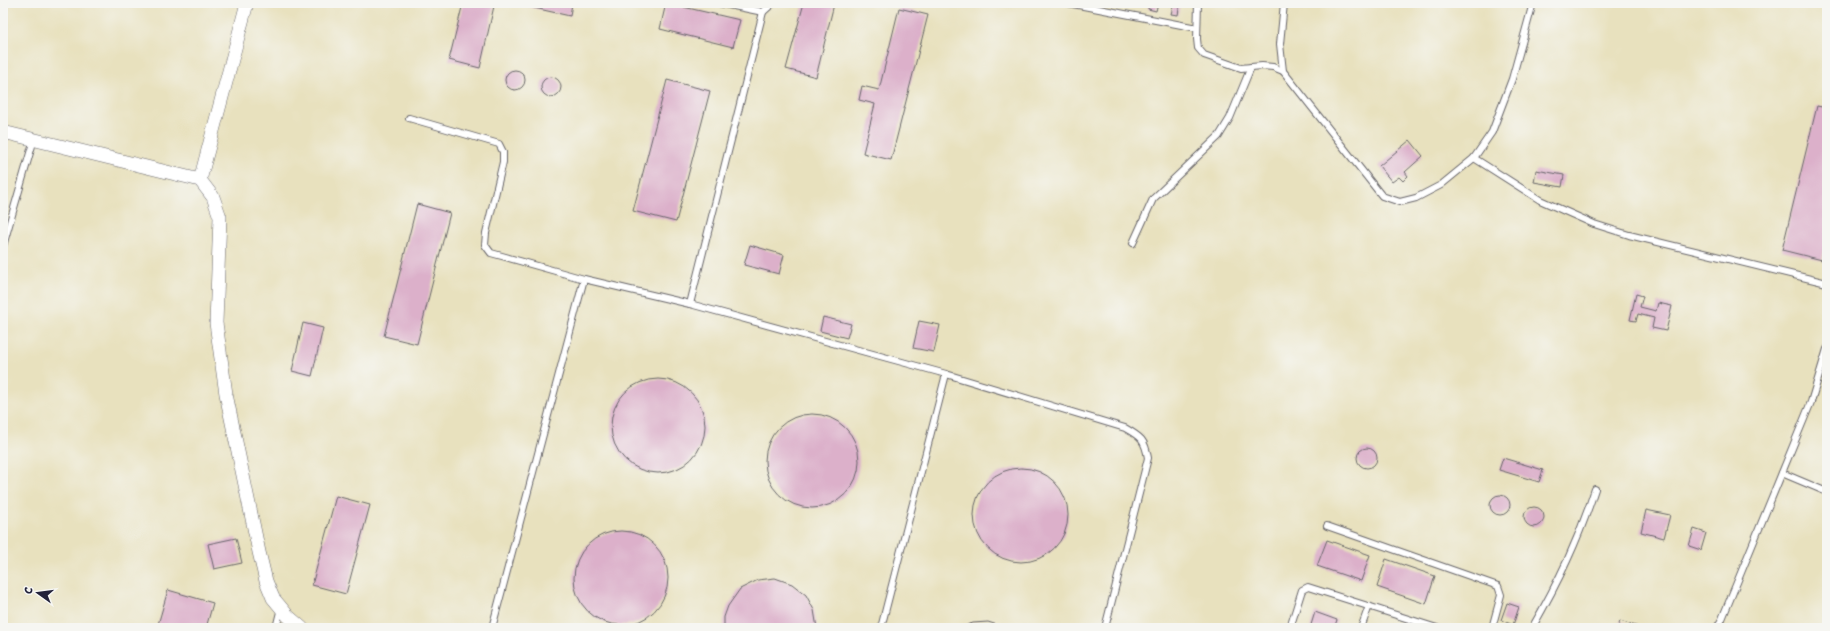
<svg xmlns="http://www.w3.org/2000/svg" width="1830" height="631" viewBox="0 0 1830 631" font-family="'Shantell Sans',sans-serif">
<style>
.building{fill:#dcb0ca}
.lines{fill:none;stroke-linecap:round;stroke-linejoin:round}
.lane-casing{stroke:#676569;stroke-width:8}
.street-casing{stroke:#676569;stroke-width:14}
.lane{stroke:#fff;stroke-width:6}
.street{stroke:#fff;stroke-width:13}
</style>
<rect width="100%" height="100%" fill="#f6f6f2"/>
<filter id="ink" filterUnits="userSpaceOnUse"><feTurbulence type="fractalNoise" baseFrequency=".025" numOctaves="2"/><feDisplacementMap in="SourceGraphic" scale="8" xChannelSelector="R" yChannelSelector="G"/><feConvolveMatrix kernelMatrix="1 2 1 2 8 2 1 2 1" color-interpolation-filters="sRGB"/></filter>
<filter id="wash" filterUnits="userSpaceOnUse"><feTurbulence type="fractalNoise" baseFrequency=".012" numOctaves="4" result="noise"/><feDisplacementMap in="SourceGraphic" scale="16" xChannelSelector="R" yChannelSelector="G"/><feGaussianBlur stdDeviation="0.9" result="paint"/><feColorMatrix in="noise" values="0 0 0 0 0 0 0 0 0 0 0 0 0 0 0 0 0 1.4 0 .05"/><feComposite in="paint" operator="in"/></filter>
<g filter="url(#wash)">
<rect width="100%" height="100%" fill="#e8e1be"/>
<g id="blocks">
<g class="building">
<path d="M463,3h17l14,3 -14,62 -31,-8z"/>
<path d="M512,3h60l-2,13z"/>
<path d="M666,3l74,17 -7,27 -73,-18z"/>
<path d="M804,3l30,1 -18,73 -30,-8z"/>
<path d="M1149,3h9l-2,8 -8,-2z"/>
<path d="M1174,3h6l-2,12 -7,-1z"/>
<path d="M899,8l29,7 -37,145 -28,-7 12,-49 -16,-4 3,-14 17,4z"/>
<circle cx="515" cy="80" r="10"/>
<circle cx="551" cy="87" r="10"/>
<path d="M667,80l43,11 -34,131 -43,-11z"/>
<path d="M1817,106l10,2v130l-5,22 -40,-10z"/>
<path d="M1410,140l13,16 -18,16 3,4 -5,5 -4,-4 -7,5 -13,-16z"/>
<path d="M1536,170l28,5 -2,12 -28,-5z"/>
<path d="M417,204l33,9 -33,131 -33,-8z"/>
<path d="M750,245l34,10 -5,19 -35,-9z"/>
<path d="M1636,294l7,2 -3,11 16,4 2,-8 14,3 -6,25 -14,-3 2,-10 -16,-4 -2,7 -6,-1z"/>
<path d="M823,317l28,7 -4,14 -27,-7z"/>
<path d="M919,321l21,4 -6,27 -21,-4z"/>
<path d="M303,323l20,5 -11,48 -20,-5z"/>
<circle cx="658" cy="426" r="47"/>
<circle cx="812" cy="461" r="47"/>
<circle cx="1367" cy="458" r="10"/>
<path d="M1503,458l40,12 -4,12 -40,-12z"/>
<circle cx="1021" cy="515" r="47"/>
<circle cx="1500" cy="505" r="10"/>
<path d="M336,496l34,9 -24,89 -34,-9z"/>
<circle cx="1534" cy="517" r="10"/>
<path d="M1646,510l24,5 -6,23 -23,-6z"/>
<path d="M1694,529l12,4 -5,17 -12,-4z"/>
<circle cx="621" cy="578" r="47"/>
<path d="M236,538l6,25 -28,6 -6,-25z"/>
<path d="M1327,540l43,15 -9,26 -44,-15z"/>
<path d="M1386,559l49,17 -9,28 -49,-17z"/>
<path d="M775,578l17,6 14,11 8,15 3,18h-93v-11l4,-11 12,-17 18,-9z"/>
<path d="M168,590l45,13 -7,25h-49z"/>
<path d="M1507,603l12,4 -6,18 -12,-5z"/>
<path d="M1315,612l22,8 -3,8h-24z"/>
<path d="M1620,621l22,7h-24z"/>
<path d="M988,622l19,6h-48l14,-5z"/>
</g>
</g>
</g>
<g filter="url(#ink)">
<use href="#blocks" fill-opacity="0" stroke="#676569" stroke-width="1"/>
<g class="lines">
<g class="lane-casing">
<g id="lane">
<path d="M719,3l44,9 10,-9"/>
<path d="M1068,3l129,25"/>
<path d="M1198,3l-1,36 1,9 6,7 37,13 21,-2 11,1 10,4 99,125 18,6 16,-4 25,-13 33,-27 18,-26 20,-53 21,-76"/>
<path d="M1283,71l-3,-27 4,-41"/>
<path d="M409,118l90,26 4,8v10l-17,71 -1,12 6,8 93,26 106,25 256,70 179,54c16,9 20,12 23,30l-43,170"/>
<path d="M1474,158l66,42 54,24 35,11 198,48"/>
<path d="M1133,243l20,-44 66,-63 11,-18 21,-51"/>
<path d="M3,246l31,-107"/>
<path d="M690,304l73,-292"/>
<path d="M1782,473l45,19"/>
<path d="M1327,526l171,60 3,9 -9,33"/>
<path d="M276,628l5,-20"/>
<path d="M492,628l92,-349"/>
<path d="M881,628l65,-254"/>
<path d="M1290,628l12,-38 6,-3 129,41"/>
<path d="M1361,628l8,-22"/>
<path d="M1532,628c27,-47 46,-87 63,-139"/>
<path d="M1717,628l5,-9 89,-217 16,-53"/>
</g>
</g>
<g class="street-casing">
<g id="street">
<path d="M247,3l-47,177 13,17 7,20 -4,106 10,71 33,158 7,29 7,17 15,18 14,12"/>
<path d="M3,132l197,48"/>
</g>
</g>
<use href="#lane" class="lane"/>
<use href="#street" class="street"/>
</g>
</g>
<rect width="1830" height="631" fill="none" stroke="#f6f6f2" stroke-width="16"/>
<g transform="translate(38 593) rotate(284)" stroke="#f6f6f2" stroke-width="3" paint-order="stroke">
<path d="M0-3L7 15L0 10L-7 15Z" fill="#22223b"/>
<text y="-6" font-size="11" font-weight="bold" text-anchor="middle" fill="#22223b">С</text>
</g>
</svg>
